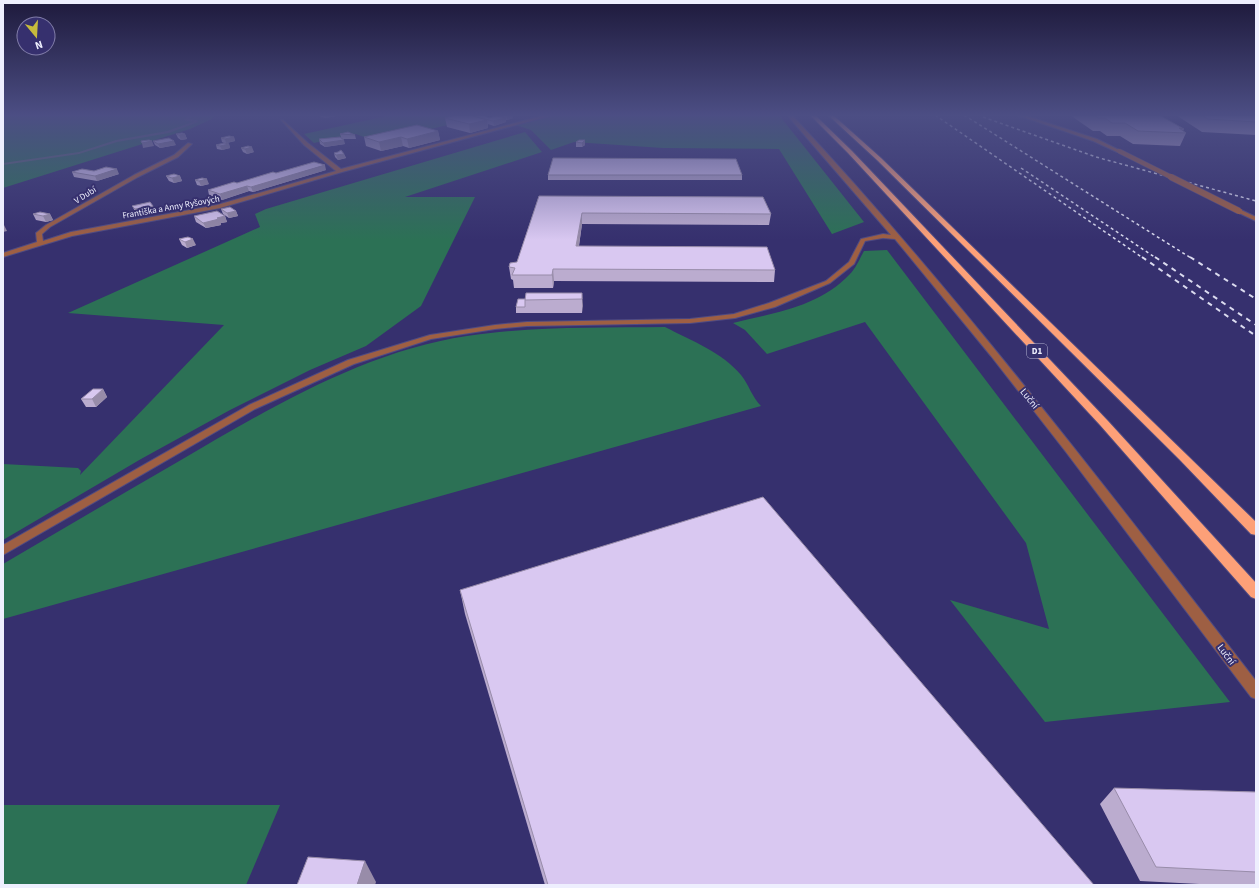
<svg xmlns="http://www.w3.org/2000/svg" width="1259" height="888" viewBox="0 0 1259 888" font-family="'Source Sans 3',sans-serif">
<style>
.green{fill:#2c7155}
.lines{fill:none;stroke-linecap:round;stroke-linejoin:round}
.stream{fill:#5a6972;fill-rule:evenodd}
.minor-casing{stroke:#504b82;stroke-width:2}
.tertiary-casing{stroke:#504b82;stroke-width:2}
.motorway-casing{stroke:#504b82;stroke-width:2}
.minor{fill:#9e5f43;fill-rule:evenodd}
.tertiary{fill:#9e5f43;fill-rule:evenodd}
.motorway{fill:#fda078;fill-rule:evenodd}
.rail-far1{stroke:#dbdbef;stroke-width:1.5;stroke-dasharray:3 3;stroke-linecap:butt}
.rail{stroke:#dbdbef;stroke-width:2;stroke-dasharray:5 5;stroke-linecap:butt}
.tertiary-bridge-far1-casing{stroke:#504b82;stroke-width:5.5;stroke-linecap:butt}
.tertiary-bridge-casing{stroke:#504b82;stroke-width:7;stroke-linecap:butt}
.tertiary-bridge-far1{stroke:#9e5f43;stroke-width:4.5}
.tertiary-bridge{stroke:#9e5f43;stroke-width:6}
.wall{fill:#bbaccf}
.shaded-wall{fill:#988ca9}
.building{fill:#d9c8f1;stroke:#988ca9}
.labels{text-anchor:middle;stroke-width:4;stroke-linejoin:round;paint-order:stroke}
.far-street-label{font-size:9px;fill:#eeeffe;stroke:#36306e}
.shield{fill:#36306e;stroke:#b7b6d3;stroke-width:1}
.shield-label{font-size:9px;font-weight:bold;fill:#eeeffe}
.street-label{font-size:10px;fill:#eeeffe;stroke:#36306e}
</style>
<rect width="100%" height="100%" fill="#36306e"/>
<g class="green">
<path d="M3,115h168l-2,6 3,-6h43l-3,4 -22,10 -187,59z"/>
<path d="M391,115h98l-112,27 -21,-8 -42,9 -10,-9z"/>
<path d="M556,115h223l85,107 -32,12 -53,-85 -116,-1 -89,-6 -23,8 -20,-20 -15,-5z"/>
<path d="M525,132l17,20 -137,45h70l-54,109 -55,40 -56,24 -80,40 -89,49 -138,81v-76l75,4 3,3 -1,4 144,-150 -156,-12 192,-86 -5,-13 11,-5z"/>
<path d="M887,250l343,452 -185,20 -95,-122 99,29 -23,-86 -161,-221 -98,32 -22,-24 -12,-7c41,-10 86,-16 117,-49 6,-6 10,-16 14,-23z"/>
<path d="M665,327c27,14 57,25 76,48 8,10 11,22 20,31l-758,213v-55c59,-35 118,-69 178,-104 87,-51 184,-109 286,-124 65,-10 132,-8 198,-9z"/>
<path d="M3,805h277l-34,80h-243z"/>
</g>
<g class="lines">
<path class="stream" d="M190,115h4l-6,4 9,1 1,2 -29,11 -52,9 -38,12 -76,11v-2l76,-11 37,-12 51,-9 26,-9 -9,-2z"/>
<g class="minor-casing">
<g id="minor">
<path d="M545,115h8l-211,57 -122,36 -148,28 -69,21v-4l34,-11 -1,-9 10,-8 88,-50 40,-20 14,-12 4,1 -14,13 -40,20 -88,50 -8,7 1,7 28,-9 146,-27 119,-34 -32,-26 -23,-25h2l25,23 33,26z"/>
<path d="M787,115h5c166,179 314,373 464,566v18l-5,-2 -185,-245 -75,-96 -96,-117 -12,-1 -18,3 -11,23 -24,19 -55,24 -40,11 -45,5 -163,3 -32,3 -64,10 -77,25 -99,45 -252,146v-10l246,-140 99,-45 82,-25 65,-10 32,-3 163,-3 44,-5 35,-11 57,-22 23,-19 12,-23 22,-5 8,1z"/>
</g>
</g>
<g class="tertiary-casing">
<g id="tertiary">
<path d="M1024,115l73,24 24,12 -4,1 -24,-11 -76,-26z"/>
<path d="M1237,210h4l15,7v4l-19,-9z"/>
</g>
</g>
<g class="motorway-casing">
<g id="motorway">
<path d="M815,115l37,36 256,270 148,162v16l-5,-2 -151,-172 -252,-272 -38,-38z"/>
<path d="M833,115l48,43 375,364v13l-5,-1 -72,-75 -302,-299 -49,-45z"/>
</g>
</g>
<use href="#minor" class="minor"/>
<use href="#tertiary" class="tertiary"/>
<use href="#motorway" class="motorway"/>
<g class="rail-far1">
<path d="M935,115l208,143"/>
<path d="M964,115l227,143"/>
<path d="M983,117l113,40 160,44"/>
<path d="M1021,168l135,90"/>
</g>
<g class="rail">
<path d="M1142,257l114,79"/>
<path d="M1155,257l101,68"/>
<path d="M1190,257l66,42"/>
</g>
<g class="tertiary-bridge-far1-casing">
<path id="tertiary-bridge-far1" d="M1119,151l54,27"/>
</g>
<g class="tertiary-bridge-casing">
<path id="tertiary-bridge" d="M1171,177l68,34"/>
</g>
<use href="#tertiary-bridge-far1" class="tertiary-bridge-far1"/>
<use href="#tertiary-bridge" class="tertiary-bridge"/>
</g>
<g class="wall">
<path d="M320,115h20l-14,3 -5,-1z"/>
<path d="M495,115h18v3l-6,2h-1v2l-12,4 -6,-2v4l-18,5 -23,-6 -2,-9h44l6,-2z"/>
<path d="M1070,115h89l25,14 -1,2 3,2 -6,13 -47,-2 -13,-8h-13l-7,-5h-7z"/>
<path d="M1176,115h80v20l-54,-3z"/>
<path d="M438,131l2,9 -31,8 -6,-2 -22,5 -15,-5 -2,-9z"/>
<path d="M176,134h9l2,5 -6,1 -3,-2z"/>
<path d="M340,134l15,1 1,4h-14l3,5 -20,3 -5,-3 -1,-5 22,-2z"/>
<path d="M234,137l1,4 -8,2 2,1 1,4 -8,2 -5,-1 -1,-4 8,-2 -2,-1 -1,-4z"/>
<path d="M585,140v5l-3,2h-6v-5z"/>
<path d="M153,141l23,4 -16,3 -5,-3z"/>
<path d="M241,148l13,4 -7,2 -4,-2z"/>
<path d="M338,152l6,2 2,4 -8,2 -3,-3 -1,-4z"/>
<path d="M326,170l-73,22 -4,-1 -27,9 -13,-5 -1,-5 29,-7 39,-10z"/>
<path d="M94,171l25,3 -22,7 -23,-4 -2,-5z"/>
<rect x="548" y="175" width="194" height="5"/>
<path d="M166,176h14l2,5 -8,2 -5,-2z"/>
<path d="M195,180l14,4 -8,2 -4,-1z"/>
<path d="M539,196l232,18 -2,11 -187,-1 -3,22 196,24 -1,12 -220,-1 -1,7h-39l-1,-8 -2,-1 -2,-12 8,-5z"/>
<path d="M132,206h21l2,6 -17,3 -3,-4z"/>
<path d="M221,209l15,2 2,5 -9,2 -6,-4z"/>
<path d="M33,214h17l3,6 -7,2 -10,-2z"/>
<path d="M194,216h31l2,6 -6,1v2l-15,3 -10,-6z"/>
<path d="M179,239l17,6 -9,3 -5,-3z"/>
<path d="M582,293v20h-66v-6l9,-8z"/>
<path d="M103,389l4,8 -11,10h-10l-5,-8z"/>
<path d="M460,590l634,295h-549l-80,-271z"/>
<path d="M1114,788l142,4v93h-37l-79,-4 -40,-77z"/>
</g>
<g class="shaded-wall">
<path d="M325,115h15l-14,3z"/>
<path d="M513,115v3l-6,2v-4z"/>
<path d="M506,118v4l-12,4 -1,-5z"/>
<path d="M487,120l1,8 -18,5 -1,-9z"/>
<path d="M438,131l2,9 -31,8 -2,-9z"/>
<path d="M185,134l2,5 -6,1 -2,-5z"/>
<path d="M234,137l1,4 -9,2 -1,-4z"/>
<path d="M401,137l2,9 -22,5 -2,-9z"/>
<path d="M344,140l1,4 -20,3 -2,-4z"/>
<path d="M585,140v5l-3,2v-4z"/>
<path d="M152,141l2,5 -11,2 -1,-5z"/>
<path d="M174,141l2,4 -16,3 -2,-4z"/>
<path d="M229,144l1,4 -8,2 -2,-4z"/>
<path d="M252,147l2,5 -7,2 -2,-5z"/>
<path d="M344,154l2,4 -8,2 -2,-5z"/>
<path d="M325,165l1,5 -73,22 -2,-5z"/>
<path d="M117,169l2,5 -22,7 -2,-5z"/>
<path d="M180,176l2,5 -8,2 -2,-5z"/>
<path d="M207,179l2,5 -8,2 -2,-5z"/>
<path d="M247,186l2,5 -27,9 -2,-6z"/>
<path d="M153,206l2,6 -17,3 -3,-6z"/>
<path d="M236,211l2,5 -9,2 -2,-5z"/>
<path d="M582,213v11l-5,34 -1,-12z"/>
<path d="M50,214l3,6 -7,2 -3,-6z"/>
<path d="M225,216l2,6 -6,1v2l-15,3 -3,-5z"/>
<path d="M3,225h1l3,6 -4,1z"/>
<path d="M193,239l3,6 -9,3 -2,-6z"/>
<path d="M553,269l1,12 -1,7 -1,-13z"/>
<path d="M582,293l1,13 -1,7z"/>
<path d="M103,389l4,8 -11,10 -4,-8z"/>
<path d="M365,861l11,21 -1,3h-18z"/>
</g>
<g class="building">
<path d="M457,115h13l17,5 -18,4 -24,-6z"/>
<path d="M476,115h7l6,3 7,-2 10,2 -13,3 -20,-5z"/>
<path d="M1094,115h65l25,14 -5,-1 7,5 -48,-2 -13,-8h-13l-7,-5h-7z"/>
<path d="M1201,115h55v7l-48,-3z"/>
<path d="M417,125l21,6 -31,8 -6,-2 -22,5 -15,-5z"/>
<path d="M348,132l7,3 -15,-1z"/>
<path d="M182,133l3,1 -6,1 -3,-1z"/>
<path d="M229,136l5,1 -9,2 -4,-1z"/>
<path d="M340,137l4,3 -21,3 -4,-4z"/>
<path d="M169,138l5,3 -16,3 -5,-3z"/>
<path d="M149,140l3,1 -10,2 -1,-2z"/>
<path d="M579,140h6l-3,3 -6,-1z"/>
<path d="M224,143l5,1 -9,2 -4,-1z"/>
<path d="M248,146l4,1 -7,2 -4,-1z"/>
<path d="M341,150l3,4 -8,1 -2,-2 4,-1z"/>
<path d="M553,158l183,1 6,16h-194z"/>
<path d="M314,162l11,3 -74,22 -4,-1 -27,8 -12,-4 26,-8 3,1 36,-11 3,1z"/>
<path d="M106,167l11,2 -22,7 -23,-4 10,-3 12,2z"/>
<path d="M174,174l6,2 -8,2 -6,-2z"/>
<path d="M202,178l5,1 -8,2 -4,-1z"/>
<path d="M539,196l224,1 8,17 -189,-1 -6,33 191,1 8,23 -222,-1 -1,6h-40l3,-7 -6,-1 1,-4 7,-1z"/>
<path d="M150,202l3,4 -18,3 -3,-3z"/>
<path d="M230,207l6,4 -9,2 -6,-4z"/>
<path d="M217,211l8,5 -8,2 2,1 -16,4 -9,-7z"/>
<path d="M40,212l10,2 -7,2 -10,-2z"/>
<path d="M188,237l5,2 -8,3 -6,-3z"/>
<path d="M526,293h56v6l-57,1z"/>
<path d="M518,299h7v8h-9z"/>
<path d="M93,389h10l-11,10h-11z"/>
<path d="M763,497l331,388h-546l-88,-295z"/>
<path d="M1114,788l142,4v80l-100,-5z"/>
<path d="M308,857l57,4 -8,24h-60z"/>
</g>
<linearGradient id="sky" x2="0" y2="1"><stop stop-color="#1e1a3c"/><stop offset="0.48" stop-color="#4c4e84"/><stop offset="1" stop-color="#4c4e84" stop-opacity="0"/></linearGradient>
<rect width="1259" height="240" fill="url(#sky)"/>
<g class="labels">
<g class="far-street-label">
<text transform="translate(85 195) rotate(-32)" y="3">V Dubí</text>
<text transform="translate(171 207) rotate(-10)" y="3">Františka a Anny Ryšových</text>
</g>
<rect class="shield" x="1027" y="344" width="20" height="14" rx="3"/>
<g class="shield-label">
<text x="1037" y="354">D1</text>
</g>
<g class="street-label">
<text transform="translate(1030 398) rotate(51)" y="4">Luční</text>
<text transform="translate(1227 654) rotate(53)" y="4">Luční</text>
</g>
</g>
<rect width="1259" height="888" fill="none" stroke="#eeeffe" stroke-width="8"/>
<g transform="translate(36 36) rotate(162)"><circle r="19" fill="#36306e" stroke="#807ca8"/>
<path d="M0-3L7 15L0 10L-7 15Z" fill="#c7bb3c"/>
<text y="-6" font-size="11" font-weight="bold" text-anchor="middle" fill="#eeeffe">N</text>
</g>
</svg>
